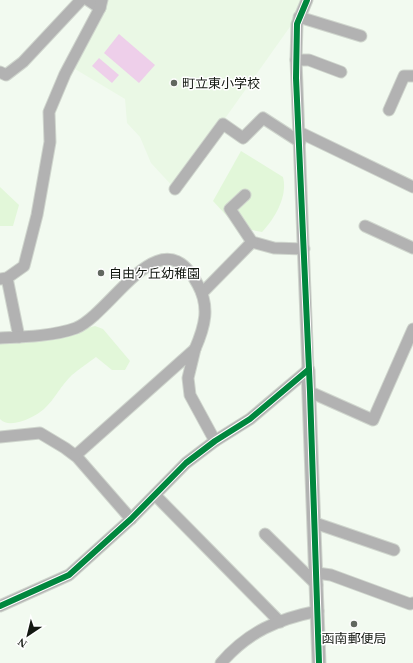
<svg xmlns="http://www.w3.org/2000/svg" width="413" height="663" viewBox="0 0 413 663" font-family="'Times New Roman','Noto Sans JP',serif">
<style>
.built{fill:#eaf8e5}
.green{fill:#e2f7d9}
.water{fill:#eecfea}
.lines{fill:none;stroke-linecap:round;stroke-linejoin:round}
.minor-casing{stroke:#cfd5cd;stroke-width:13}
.tertiary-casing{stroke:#cfd5cd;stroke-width:15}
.minor{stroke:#b2b2b2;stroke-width:11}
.tertiary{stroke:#b2b2b2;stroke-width:13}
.cycleway-casing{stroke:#fff;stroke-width:8}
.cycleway{stroke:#00873e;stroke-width:6}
.poi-dot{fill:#61675f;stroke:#fff;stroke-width:1.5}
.labels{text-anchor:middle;stroke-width:3;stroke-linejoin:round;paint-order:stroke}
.poi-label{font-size:13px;fill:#131811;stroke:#fff;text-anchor:start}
</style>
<rect width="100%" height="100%" fill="#f2faf0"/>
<path class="built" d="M102,0h207l-134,189 -24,-26 -11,-26 -13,-14 -2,-24 -55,-33z"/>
<g class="green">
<path d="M241,151l42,26c5,19 -8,41 -21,55l-25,-5 -24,-26z"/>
<path d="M0,187l19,18 -6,21h-13z"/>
<path d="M95,326l8,3 27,32 -5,9h-13l-16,-13c-8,6 -17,12 -24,18 -11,10 -17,24 -28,34 -9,8 -34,21 -44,10v-77h35z"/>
</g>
<g class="water">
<path d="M119,34l36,31 -16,18 -35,-30z"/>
<path d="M99,58l20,17 -7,8 -20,-17z"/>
</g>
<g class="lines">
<g class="minor-casing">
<g id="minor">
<path d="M88,0l12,8"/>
<path d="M299,17l62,19"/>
<path d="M296,60h13l32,12"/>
<path d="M0,72l6,3 17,-13 58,-62"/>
<path d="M389,110l15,-34h9"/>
<path d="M299,132l114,55"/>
<path d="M175,189l48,-65 20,14 20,-20 37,24"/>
<path d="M245,195l-15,14 22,33 22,6 30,1"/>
<path d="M365,226l48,22"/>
<path d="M7,278l12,59"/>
<path d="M0,279l7,-1 17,-12 13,-51 13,-73 -1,-30 16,-38 35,-66 2,-8"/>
<path d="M202,293l50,-51"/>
<path d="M0,338c22,-1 55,-2 76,-10 38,-17 85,-114 122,-43 12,22 7,41 -3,64"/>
<path d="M310,392l63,28 40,-91"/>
<path d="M0,437l40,-4 25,15 12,9 54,62"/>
<path d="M76,455l119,-106 -7,29 2,17 25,46"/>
<path d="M155,495l125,127"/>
<path d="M315,523l79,27"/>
<path d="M265,534l52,51"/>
<path d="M317,573l14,2 79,29 3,-1"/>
<path d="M0,606l69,-31 62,-56 55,-56 29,-22 35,-22 58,-49 -12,-310 1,-36 10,-24"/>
<path d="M221,663c27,-31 56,-44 97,-52"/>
</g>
</g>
<g class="tertiary-casing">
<path id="tertiary" d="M308,370l11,293"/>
</g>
<use href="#minor" class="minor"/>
<use href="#tertiary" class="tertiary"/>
<g class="cycleway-casing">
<g id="cycleway">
<path d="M307,0l-10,24 -1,54 14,314 9,271"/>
<path d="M0,606l69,-31 62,-56 55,-56 29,-22 35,-22 58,-49"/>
</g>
</g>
<use href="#cycleway" class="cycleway"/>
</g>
<g class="poi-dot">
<circle cx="174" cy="83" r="4"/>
<circle cx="101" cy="273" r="4"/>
<circle cx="354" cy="624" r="4"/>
</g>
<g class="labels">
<g class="poi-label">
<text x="182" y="88">町立東小学校</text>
<text x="109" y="278">自由ケ丘幼稚園</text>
<text x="354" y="643" text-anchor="middle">函南郵便局</text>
</g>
</g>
<g transform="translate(28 635) rotate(215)" stroke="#ffffff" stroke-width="3" paint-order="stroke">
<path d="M0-3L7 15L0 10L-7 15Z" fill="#131811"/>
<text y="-6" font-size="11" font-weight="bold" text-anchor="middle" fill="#131811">N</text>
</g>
</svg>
